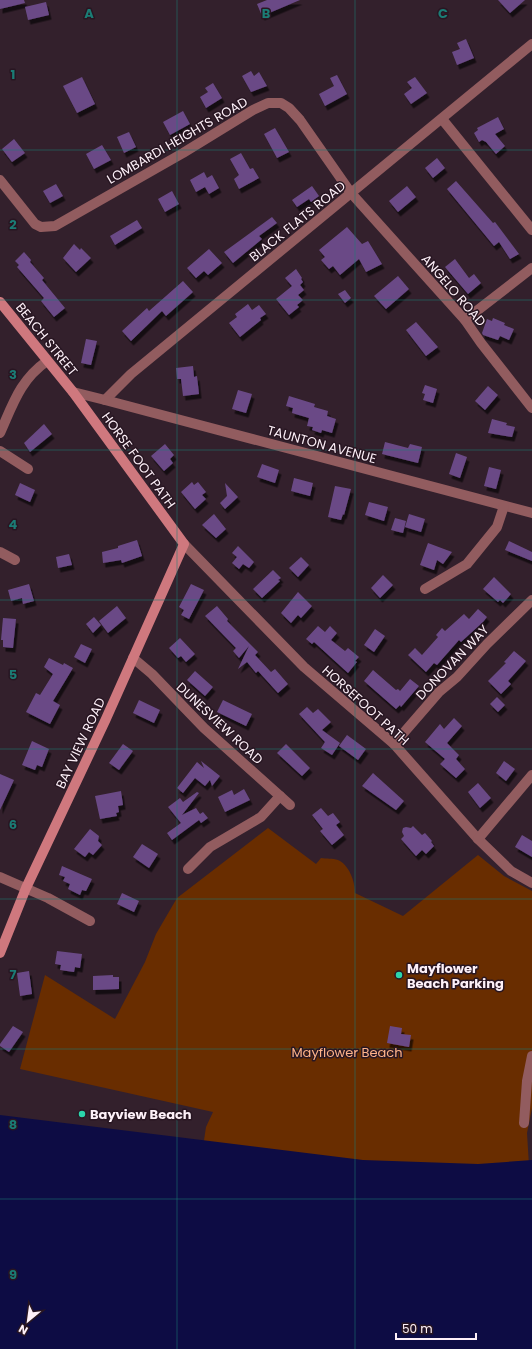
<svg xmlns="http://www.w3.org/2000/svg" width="532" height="1349" viewBox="0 0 532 1349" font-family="Poppins,sans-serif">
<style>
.green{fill:#692d00}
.water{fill:#0d0c44}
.building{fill:#6a4a86;filter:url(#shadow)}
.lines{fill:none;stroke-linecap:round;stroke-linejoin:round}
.street{stroke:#925c5f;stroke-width:10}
.secondary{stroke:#cf787e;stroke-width:10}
.grid{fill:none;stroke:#1b7c75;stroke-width:1;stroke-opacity:0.55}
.poi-dot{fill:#2bd5ac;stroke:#281622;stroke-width:1.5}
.labels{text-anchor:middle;stroke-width:3;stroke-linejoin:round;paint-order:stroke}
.street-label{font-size:13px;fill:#fdf0f8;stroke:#281622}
.poi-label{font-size:13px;font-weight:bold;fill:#fdf0f8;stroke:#281622;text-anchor:start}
.park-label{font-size:13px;fill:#ffb389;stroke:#281622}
.grid-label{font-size:13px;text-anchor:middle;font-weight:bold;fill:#1b7c75;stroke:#281622;stroke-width:3;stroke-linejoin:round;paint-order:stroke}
</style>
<defs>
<filter id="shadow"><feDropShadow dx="2.5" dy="4.5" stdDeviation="0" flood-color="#0009"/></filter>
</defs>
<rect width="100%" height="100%" fill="#33202c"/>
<path class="green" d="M268,828l48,36 5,-6c5,1 12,0 17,2 11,5 17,21 17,33l48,23 75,-61 26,21 28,15v217l-5,25 5,81 -333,-40 7,-47 7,-15 -193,-43 25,-94 70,44 30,-57 11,-28 21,-36z"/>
<path class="water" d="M0,1115l363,45 115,4 54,-4v189h-532z"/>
<g class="building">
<path d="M0,0h24l1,3 -25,6z"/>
<path d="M267,0h33l-38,16 -5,-12z"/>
<path d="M498,0h27l-15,13z"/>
<path d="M46,2l3,13 -21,5 -3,-13z"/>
<path d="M466,39l8,19 -17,7 -5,-13 8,-3 -3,-6z"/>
<path d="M251,71l3,5 5,-4 8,14 -16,6 -9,-16z"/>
<path d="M337,75l10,19 -22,12 -6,-12 15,-8 -4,-8z"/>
<path d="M82,77l13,27 -18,9 -14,-27z"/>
<path d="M415,77l12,16 -16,11 -7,-10 8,-6 -5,-6z"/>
<path d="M213,83l9,15 -16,10 -6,-11 8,-5 -3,-4z"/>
<path d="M183,111l7,13 -20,11 -7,-13z"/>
<path d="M498,117l6,12 -9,5 10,12 -9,8 -10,-12 -4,-2 -3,2 -5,-9 4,-3 -1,-2z"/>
<path d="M275,128l14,24 -12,6 -13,-24z"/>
<path d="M129,132l7,15 -12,6 -7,-16z"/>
<path d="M14,139l11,14 -13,9 -10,-13z"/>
<path d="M102,145l9,15 -17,9 -8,-15z"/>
<path d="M241,153l9,16 3,-1 6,10 -20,11 -5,-10 5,-4 -9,-16z"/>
<path d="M437,158l8,10 -12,10 -8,-10z"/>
<path d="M204,172l3,6 5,-3 7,13 -10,6 -4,-7 -9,5 -6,-12z"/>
<path d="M456,181l37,42 2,-1 24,32 -9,5 -11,-17 -5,4 -47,-57z"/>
<path d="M56,184l7,12 -13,7 -7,-12z"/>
<path d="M312,186l7,10 -8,6 -2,-3 -12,8 -5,-7z"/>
<path d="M407,186l9,11 -18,15 -9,-11z"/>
<path d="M172,191l7,13 -14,8 -7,-13z"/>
<path d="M272,217l5,6 -18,13 3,3 -29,24 -9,-11z"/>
<path d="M137,220l5,8 -27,17 -5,-9z"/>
<path d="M347,227l15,17 6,-3 14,23 -16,8 -7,-13 -19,16 -7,-9 -4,3 -8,-9 4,-3 -6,-7z"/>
<path d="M74,244l6,6 1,-2 10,10 -15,14 -13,-14z"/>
<path d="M209,249l13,14 -14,12 -4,-4 -8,7 -9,-10z"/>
<path d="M24,252l7,8 -1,2 14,16 -2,2 23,28 -11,9 -13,-16 3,-3 -27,-31 2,-2 -4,-4z"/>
<path d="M455,259l14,19 5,-4 7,9 -13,11 -23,-27z"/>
<path d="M296,269l6,9 -1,1 2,3 -3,3 4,5 -6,5 5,5 -6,5 2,2 -10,8 -13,-16 16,-13 -7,-8z"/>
<path d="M398,276l11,13 -23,20 -12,-13z"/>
<path d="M183,281l10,11 -27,24 -4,-5 -31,30 -9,-10 25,-23 2,3z"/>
<path d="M345,290l6,8 -6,5 -7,-9z"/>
<path d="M248,304l4,6 7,-5 7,9 -6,4 1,2 -21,17 -11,-14 8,-6 -2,-3z"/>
<path d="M493,318l12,5 -1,2 10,4 -5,11 -9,-4 -2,4 -15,-5 -1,-2 5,-14 5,2z"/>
<path d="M416,322l22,25 -12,9 -20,-26z"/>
<path d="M86,339l11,2 -6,24 -10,-2z"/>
<path d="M193,366l1,11 3,-1 2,18 -16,2 -2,-17h-4l-1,-11z"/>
<path d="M425,385l12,4 -4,14 -10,-3 2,-6 -3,-1z"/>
<path d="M488,386l10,9 -13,15 -10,-9z"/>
<path d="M238,390l14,4 -6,19 -14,-4z"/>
<path d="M289,396l26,8 -1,3 14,4 -1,5 9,3 -4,14 -10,-3 -1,3 -9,-3 1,-3 -6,-1 2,-8 -17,-5 1,-5 -7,-2z"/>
<path d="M492,419l15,4 -1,2 9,2 -3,10 -24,-4z"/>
<path d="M44,424l8,10 -22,18 -6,-9z"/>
<path d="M385,442l23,6 2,-4 12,3 -4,16 -36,-9z"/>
<path d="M165,444l9,11 -4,4 3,4 -9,8 -13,-15z"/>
<path d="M456,453l11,4 -7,21 -11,-4z"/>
<path d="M262,464l17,6 -4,13 -18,-6z"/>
<path d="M489,467l12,3 -5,19 -12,-3z"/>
<path d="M294,478l19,5 -3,13 -19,-5z"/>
<path d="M192,482l2,3 4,-3 8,10 -4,3 4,4 -11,10 -14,-17z"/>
<path d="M20,483l15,7 -5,12 -15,-7z"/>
<path d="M225,483l13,14 -13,12 -5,-6 7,-7z"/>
<path d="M335,486l16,3 -7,26 -1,-1 -2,6 -13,-3z"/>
<path d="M369,502l19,5 -4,14 -19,-6z"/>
<path d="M214,514l12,15 -10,9 -14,-13z"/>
<path d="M409,514l16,5 -4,13 -16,-5z"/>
<path d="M395,518l11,3 -3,12 -12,-3z"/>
<path d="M137,540l5,16 -20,7 -1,-3 -18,3 -1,-11 16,-4v-2z"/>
<path d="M509,541l23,11v9l-27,-11z"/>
<path d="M428,543l24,9 -9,12 -6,-4 -3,10 -14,-5z"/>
<path d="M238,546l16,16 -5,6 -6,-4 -4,5 -7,-6 5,-6 -5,-4z"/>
<path d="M69,554l3,11 -14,3 -2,-11z"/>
<path d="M301,557l8,8 -11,12 -9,-9z"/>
<path d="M273,570l8,8 -3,2 2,1 -18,17 -9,-9z"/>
<path d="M383,575l10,10 -13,13 -9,-10z"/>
<path d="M494,577l17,17 -8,9 -3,-3 -2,2 -15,-13z"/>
<path d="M29,584l5,17 -11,3 -1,-6 -11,3 -3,-11z"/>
<path d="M191,584l13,6 -15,29 -8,-4 3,-5 -5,-3z"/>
<path d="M298,592l14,14 -11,12 -3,-3 -7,8 -10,-10z"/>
<path d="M117,606l9,12 -18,15 -9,-12z"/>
<path d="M217,606l11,13 -1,2 31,31 -3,3 16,17 4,-3 13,15 -10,9 -20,-22 -2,2 -9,-11 -9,7 11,-23 -10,12 -6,-7 3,-3 -31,-32z"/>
<path d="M478,609l9,8 -4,5 -22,20 -2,-2 -22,25 -3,-2 -8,9 -18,-17 7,-7 7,7 16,-18 -2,-2 6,-7 3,3 19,-17 5,5z"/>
<path d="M94,617l7,8 -8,8 -7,-9z"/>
<path d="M3,618l13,1 -3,29 -10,-1v-7h-2z"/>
<path d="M318,626l7,6 5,-6 7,7 -6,7 14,11 3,-3 11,9 -4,4 2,1 -9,11 -34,-31 -2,2 -6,-5z"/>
<path d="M375,629l10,7 -11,16 -10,-7z"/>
<path d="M180,638l15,16 -9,8 -5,-6 -3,2 -9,-10z"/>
<path d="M81,644l11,5 -7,14 -11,-6z"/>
<path d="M514,651l12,10 -18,20 3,3 -10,10 -13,-13 18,-18 -2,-1z"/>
<path d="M49,658l14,7 1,-2 9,5 -20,33 7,4 -10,19 -24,-12 10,-19 4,2 13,-21 -9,-7z"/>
<path d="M373,670l23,20 2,-1 2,2 10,-12 9,7 -18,21 -1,-2 -4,4 -32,-28z"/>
<path d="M195,671l18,16 -8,9 -18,-16z"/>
<path d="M497,697l8,8 -7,7 -8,-8z"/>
<path d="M139,700l21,10 -6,13 -21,-10z"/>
<path d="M223,700l29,14 -6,12 -29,-14z"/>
<path d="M307,707l6,6 5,-4 13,13 -9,8 18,13 -8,12 -11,-7 4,-6 -26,-28z"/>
<path d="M454,718l8,8 -15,17 12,12 -3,4 9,10 -9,9 -16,-14 5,-5 -20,-17 15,-18 4,5z"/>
<path d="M347,735l19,14 -8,11 -19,-14z"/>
<path d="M32,741l17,8 -7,18 -5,-2 -2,5 -13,-5z"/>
<path d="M123,744l10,7 -14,19 -10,-7z"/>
<path d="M286,744l24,24 -8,8 -25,-23z"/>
<path d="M201,761l19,15 -8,10 -2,-6 -5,6 -10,-8 -12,15 -6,-5 20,-26 7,6z"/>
<path d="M504,761l11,8 -9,12 -10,-8z"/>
<path d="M373,773l31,28 -8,9 -34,-24z"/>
<path d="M0,774l14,6 -14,30z"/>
<path d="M478,783l13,15 -11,10 -12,-16z"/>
<path d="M244,789l6,11 -25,12 -7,-15 14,-7 2,5z"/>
<path d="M121,791l2,14 -5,1 1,6 -3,1 1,3 -17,3 -5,-23z"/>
<path d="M197,792l2,1 -17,22 14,-7 4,6 3,-2 5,6 -7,5 -2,-3 -27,20 -5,-7 14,-10 -13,-16 12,-9 3,4z"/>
<path d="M321,808l7,8 5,-3 7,9 -4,3 8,10 -12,10 -12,-14 3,-2 -11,-14z"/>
<path d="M413,826l9,9 3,-2 7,8 -1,1 3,4 -8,8 -4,-4 -6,6 -15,-17 3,-3 -2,-4 1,-4 3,-1 5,1z"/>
<path d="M90,829l9,7 -1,5 4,4 -9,10 -4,-3 -4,5 -11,-8z"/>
<path d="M522,835l10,6v16l-17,-10z"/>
<path d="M142,844l16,10 -9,14 -16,-11z"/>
<path d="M62,866l30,13 -6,12 -4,-1 -2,5 -12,-6 2,-5 -7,-3 2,-4 -6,-2z"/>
<path d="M122,893l17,8 -5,11 -17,-8z"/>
<path d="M57,951l25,3 -2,14 -5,-1 -1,5 -14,-2 1,-5 -6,-1z"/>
<path d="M29,971l3,23 -12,2 -3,-23z"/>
<path d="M113,975v2h6v12l-26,1v-14z"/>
<path d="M13,1026l10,6 -14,20 -9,-6v-2z"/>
<path d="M390,1026l12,2 -1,6 10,1 -2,12 -22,-4z"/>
</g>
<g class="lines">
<g class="street">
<path d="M442,119l90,111"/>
<path d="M0,180l35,44 6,3 14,-1 128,-73 70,-43 15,-7h13l8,5 11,12 51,73 114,127 16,23 51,65"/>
<path d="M465,320l67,-52"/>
<path d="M73,392l32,8 26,-26 401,-330"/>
<path d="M105,400l427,113"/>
<path d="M0,433c13,-29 20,-53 47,-72"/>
<path d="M0,451l28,18"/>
<path d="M184,544l120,123 90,77 84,95 33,32 21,12"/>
<path d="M0,552l15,8"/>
<path d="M425,589l42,-25 30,-37 7,-21"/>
<path d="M133,658l19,16 52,54 86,77"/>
<path d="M394,744l45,-52 18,-15 30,-33 45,-44"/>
<path d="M478,839l54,-64"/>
<path d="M188,869l22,-22 51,-30 19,-21"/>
<path d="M0,877l48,21 42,23"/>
<path d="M524,1123l3,-42 5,-25"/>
</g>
<path class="secondary" d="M0,302l73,90 111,152 -79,177 -79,167 -26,65"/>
</g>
<path class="grid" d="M177,0v1349M355,0v1349M0,150h532M0,300h532M0,450h532M0,600h532M0,749h532M0,899h532M0,1049h532M0,1199h532"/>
<g class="poi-dot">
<circle cx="399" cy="975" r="4"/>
<circle cx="82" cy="1114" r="4"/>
</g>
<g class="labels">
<g class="street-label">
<text transform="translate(177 140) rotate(-30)" y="5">LOMBARDI HEIGHTS ROAD</text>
<text transform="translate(297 221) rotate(-39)" y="5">BLACK FLATS ROAD</text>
<text transform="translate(454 290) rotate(49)" y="5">ANGELO ROAD</text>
<text transform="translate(47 339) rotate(51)" y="5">BEACH STREET</text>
<text transform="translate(322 444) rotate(15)" y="5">TAUNTON AVENUE</text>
<text transform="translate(139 460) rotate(54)" y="5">HORSE FOOT PATH</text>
<text transform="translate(452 662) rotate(-46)" y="5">DONOVAN WAY</text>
<text transform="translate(366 705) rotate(42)" y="5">HORSEFOOT PATH</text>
<text transform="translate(220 723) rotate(43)" y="5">DUNESVIEW ROAD</text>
<text transform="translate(80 743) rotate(-65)" y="5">BAY VIEW ROAD</text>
</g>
<g class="poi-label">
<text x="407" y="973">Mayflower<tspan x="407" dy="15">Beach Parking</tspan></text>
<text x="90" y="1119">Bayview Beach</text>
</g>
<g class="park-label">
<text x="347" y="1057">Mayflower Beach</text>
</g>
</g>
<g class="grid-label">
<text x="89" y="18">A</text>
<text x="266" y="18">B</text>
<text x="443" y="18">C</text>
<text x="13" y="79">1</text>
<text x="13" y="229">2</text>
<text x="13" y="379">3</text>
<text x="13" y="529">4</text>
<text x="13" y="679">5</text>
<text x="13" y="829">6</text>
<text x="13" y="979">7</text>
<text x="13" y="1129">8</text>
<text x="13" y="1279">9</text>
</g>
<g transform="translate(28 1321) rotate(209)" stroke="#281622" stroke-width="3" paint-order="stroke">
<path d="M0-3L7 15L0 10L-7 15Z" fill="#fdf0f8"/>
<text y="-6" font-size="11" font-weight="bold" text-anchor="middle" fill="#fdf0f8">N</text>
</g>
<path d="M396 1333v6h80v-6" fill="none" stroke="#fdf0f8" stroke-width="2"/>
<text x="402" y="1333" font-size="12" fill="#fdf0f8" stroke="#281622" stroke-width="3" paint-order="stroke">50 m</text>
</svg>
